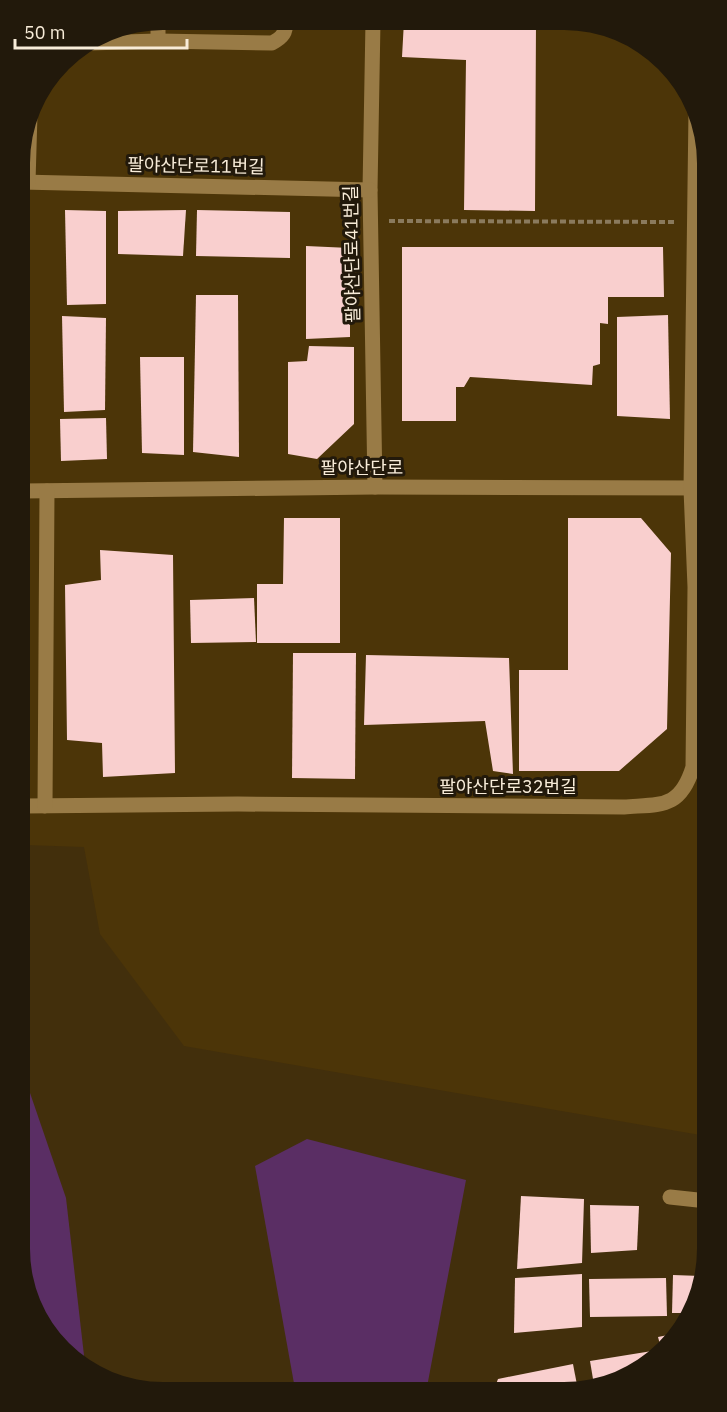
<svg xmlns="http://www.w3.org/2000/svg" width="727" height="1412" viewBox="0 0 727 1412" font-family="'IBM Plex Sans','Noto Sans KR',sans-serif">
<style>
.built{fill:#4c3508}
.green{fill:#5a2e64}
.building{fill:#f9cfce}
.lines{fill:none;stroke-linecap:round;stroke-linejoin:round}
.path{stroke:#8a7a5d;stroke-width:4;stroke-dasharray:6 3;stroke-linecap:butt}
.minor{stroke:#997b46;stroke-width:15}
.labels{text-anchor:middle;stroke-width:6;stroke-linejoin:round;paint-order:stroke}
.street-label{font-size:18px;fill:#f8ecd9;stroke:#22190b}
</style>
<rect width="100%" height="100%" fill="#422f0c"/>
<path class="built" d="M163,20l428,2 68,33 41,62 6,1019 -522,-90 -84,-112 -16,-87 -59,-2 -4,-700 13,-46 34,-44 41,-25z"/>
<g class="green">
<path d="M26,1088l3,2 37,108 19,166 -16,-7 -42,-62z"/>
<path d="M307,1139l159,41 -39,207 -132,2 -40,-223z"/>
</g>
<g class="building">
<path d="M404,21l132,1 -1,189 -71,-1 2,-150 -64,-3z"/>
<path d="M65,210l41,1v93l-39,1z"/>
<path d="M186,210l-3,46 -65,-2v-43z"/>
<path d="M197,210l93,2v46l-94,-2z"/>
<path d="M306,246l44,2v89l-44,2z"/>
<path d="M402,247h261l1,50h-56v27l-8,-1v41l-7,2 -1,19 -122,-8 -6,10h-8v34h-54z"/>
<path d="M196,295h42l1,162 -46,-5z"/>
<path d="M668,315l2,104 -53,-3v-99z"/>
<path d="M62,316l44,2 -1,92 -41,2z"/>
<path d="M309,346l45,1v77l-37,35 -29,-5v-92l19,-1z"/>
<path d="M140,357h44v98l-42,-2z"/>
<path d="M106,418l1,41 -46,2 -1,-42z"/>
<path d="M284,518h56v125h-83v-59h26z"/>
<path d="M568,518h73l30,35 -4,176 -48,42h-100v-101h49z"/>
<path d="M100,550l73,5 2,218 -72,4 -1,-34 -35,-3 -2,-155 36,-5z"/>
<path d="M254,598l2,44 -65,1 -1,-43z"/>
<path d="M293,653h63l-1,126 -63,-1z"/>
<path d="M366,655l143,3 4,116 -20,-3 -8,-50 -121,4z"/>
<path d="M521,1196l63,3 -2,64 -65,6z"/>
<path d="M590,1205l49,1 -2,44 -46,3z"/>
<path d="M582,1274v53l-68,6 1,-55z"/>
<path d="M673,1275l28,1 -15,37h-14z"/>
<path d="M666,1278l1,38 -77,1 -1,-38z"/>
<path d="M668,1335l2,7 -9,6 -3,-11z"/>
<path d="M652,1351l1,3 -43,31h-16l-4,-24z"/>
<path d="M573,1364l4,21 -82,2 3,-8z"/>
</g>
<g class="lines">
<path class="path" d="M389,221l287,1"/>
<g class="minor">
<path d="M158,21v20"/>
<path d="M373,21l-3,169 5,297"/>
<path d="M89,43l69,-2 114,2c11,-6 14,-10 14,-23"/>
<path d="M21,182l349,8"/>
<path d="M28,182l2,-68"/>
<path d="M23,491l352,-4 327,1"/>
<path d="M24,806l214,-2 386,3c37,-3 56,2 69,-40l2,-180 -4,-98 5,-378"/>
<path d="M45,806l2,-315"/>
<path d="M670,1197l37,4"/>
</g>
</g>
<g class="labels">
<g class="street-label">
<text transform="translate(196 166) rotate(1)" y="6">팔야산단로11번길</text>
<text transform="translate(352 254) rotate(-91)" y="6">팔야산단로41번길</text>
<text x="362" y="474">팔야산단로</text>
<text x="508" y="793">팔야산단로32번길</text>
</g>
</g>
<path d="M0 0H727V1412H0ZM163 30H564A133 133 0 0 1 697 163V1249A133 133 0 0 1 564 1382H163A133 133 0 0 1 30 1249V163A133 133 0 0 1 163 30Z" fill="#22190b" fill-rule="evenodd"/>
<path d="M15 39v9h172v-9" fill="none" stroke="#f8ecd9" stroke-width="3"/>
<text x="24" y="39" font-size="18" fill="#f8ecd9" stroke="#22190b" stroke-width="4.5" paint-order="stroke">50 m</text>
</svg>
